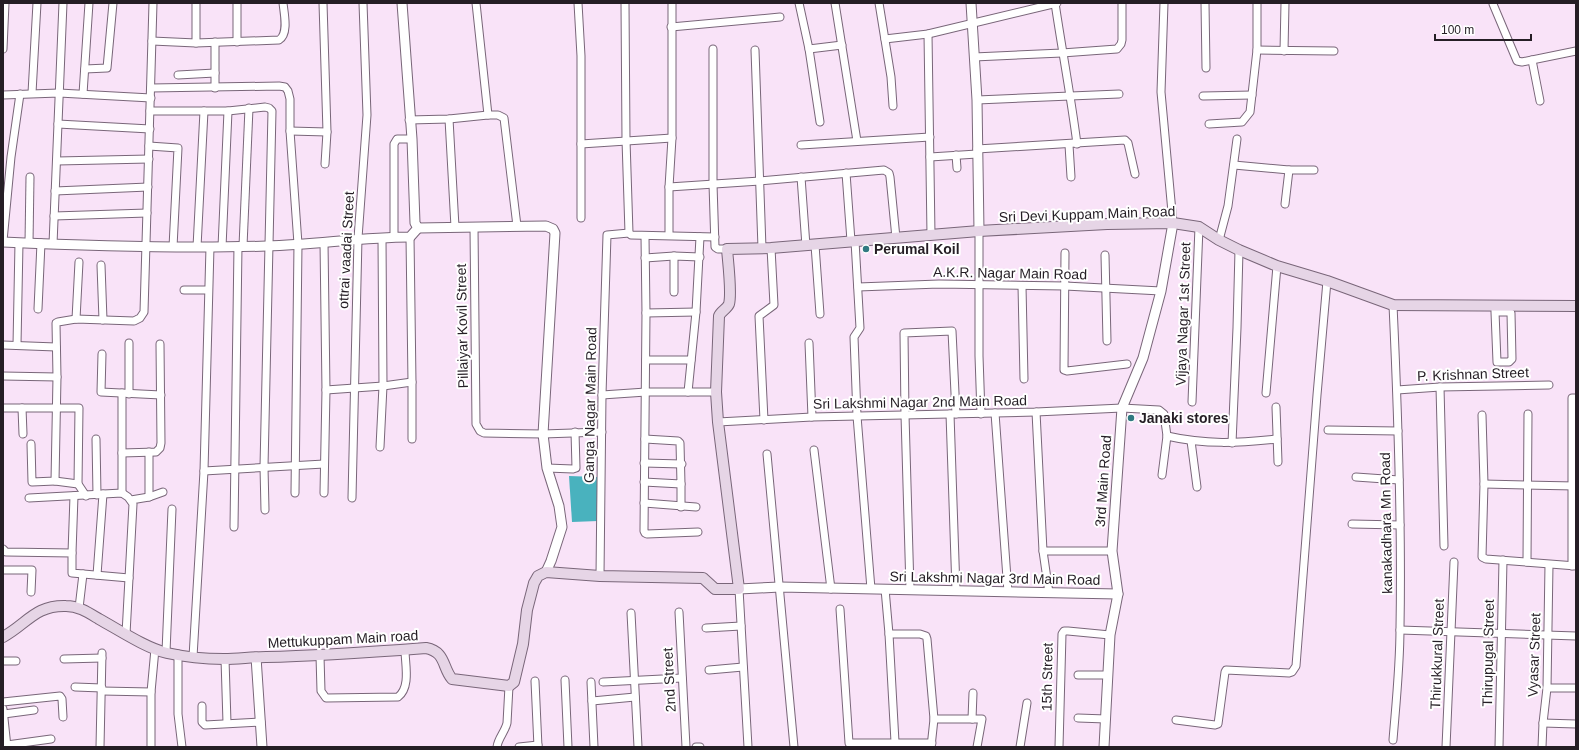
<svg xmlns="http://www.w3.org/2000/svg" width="1579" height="750" viewBox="0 0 1579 750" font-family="Helvetica,sans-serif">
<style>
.water{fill:#49b2be}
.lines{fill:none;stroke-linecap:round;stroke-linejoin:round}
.minor-casing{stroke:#796679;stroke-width:9}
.tertiary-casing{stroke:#796679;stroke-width:11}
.secondary-casing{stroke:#796679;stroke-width:12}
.minor{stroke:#fff;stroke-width:7}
.tertiary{stroke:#fff;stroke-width:9}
.secondary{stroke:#e6d5e6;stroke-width:10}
.poi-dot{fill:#307981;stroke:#fff;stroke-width:1.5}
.labels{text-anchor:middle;stroke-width:4;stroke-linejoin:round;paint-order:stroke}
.street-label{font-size:14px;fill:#251e25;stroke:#fff}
.poi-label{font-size:14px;font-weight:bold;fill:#251e25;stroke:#fff;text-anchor:start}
</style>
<rect width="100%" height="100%" fill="#f9e3f8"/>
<path class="water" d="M569,476l28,1 1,44 -26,1z"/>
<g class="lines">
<g class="minor-casing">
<g id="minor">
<path d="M196,3v40"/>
<path d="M237,3v39"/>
<path d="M323,3l4,129 -2,32"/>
<path d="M476,3l12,112"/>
<path d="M578,3l3,53v162"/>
<path d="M625,3l1,137 3,93"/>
<path d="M799,3l10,46 11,73"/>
<path d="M835,3l22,138"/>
<path d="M879,3l12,74 2,29"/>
<path d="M1055,3c7,47 16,94 22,141"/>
<path d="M1164,3l-3,89 12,131"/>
<path d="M1205,3l1,65"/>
<path d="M1493,4l24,57 5,1 54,-11"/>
<path d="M671,27l109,-10"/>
<path d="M928,34l3,201"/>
<path d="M885,39l43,-5 129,-31"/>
<path d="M152,41l44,2 83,-3c10,-6 5,-27 4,-37"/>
<path d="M215,42v46"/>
<path d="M3,49l2,-46"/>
<path d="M713,49v135l2,63 3,2h9"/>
<path d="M809,49l33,-4"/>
<path d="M755,50l7,198"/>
<path d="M1257,50l77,1"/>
<path d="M1284,51l1,-48"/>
<path d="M974,57l88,-4 55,-4 4,-5 1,-4v-37"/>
<path d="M1532,60l8,41"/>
<path d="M85,69l22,-1 6,-65"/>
<path d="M178,75l37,-2"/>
<path d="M151,88l128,-2 6,1 3,4 2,8v32l8,113 -3,249"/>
<path d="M32,93l5,-90"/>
<path d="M83,94l6,-91"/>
<path d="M3,95l56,-2 92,5"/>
<path d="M1203,96l49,-1"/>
<path d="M977,100l142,-6"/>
<path d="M150,111h78l37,-4 4,1 3,3 -8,356 1,43"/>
<path d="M449,119l6,108"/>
<path d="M409,120l40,-1 39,-4h10l6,3 13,108"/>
<path d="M58,124l92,5"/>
<path d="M1209,124l33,-2 8,-10 7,-62v-47"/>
<path d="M290,131l37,1"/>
<path d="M581,144l91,-6"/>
<path d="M801,145l129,-8"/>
<path d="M1069,145l2,32"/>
<path d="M149,146l29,2 -5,99"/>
<path d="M977,149l148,-9 3,3 7,31"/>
<path d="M956,155l1,13"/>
<path d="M930,157l47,-3"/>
<path d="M57,161l92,-2"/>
<path d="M1234,165l55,5h25"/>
<path d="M846,173l5,68"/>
<path d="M801,177l5,69"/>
<path d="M669,187l91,-6 124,-11 5,3 1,4 6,61"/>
<path d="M55,191l93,-4"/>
<path d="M1285,204l4,-34"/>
<path d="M54,216l93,-3"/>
<path d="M474,227l2,197 4,7 4,2 59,1 59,-2"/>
<path d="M979,231v125l2,58"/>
<path d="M669,235v-48l3,-49v-135"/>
<path d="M645,236l1,77 -2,218 1,2 2,1 51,-2"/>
<path d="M394,237v-93l3,-5h15"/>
<path d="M410,237l2,145v57"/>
<path d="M1219,240l9,-34 9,-67"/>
<path d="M3,241l8,-84 9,-63"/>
<path d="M855,241l5,87 -6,9 3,79 14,173"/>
<path d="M29,243l1,-66"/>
<path d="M53,244l10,-241"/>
<path d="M815,245l5,69"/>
<path d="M243,246l6,-138"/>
<path d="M197,247l7,-136"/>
<path d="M222,247l6,-136"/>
<path d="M1065,253l-1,117 3,1 60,-7"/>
<path d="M1105,255l2,86"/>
<path d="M645,258l29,-2 26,1"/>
<path d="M101,265l2,55"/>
<path d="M1022,286l2,93"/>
<path d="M858,287l81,-3 126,2 96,5"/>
<path d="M184,290h24"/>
<path d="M674,292v-36"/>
<path d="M1393,305c5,108 9,216 7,323 0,38 -4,75 -7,112"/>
<path d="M1495,305v7l2,50h12l3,-3 -1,-46 -3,-1h-13"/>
<path d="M38,309l3,-66"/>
<path d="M646,313l50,-1"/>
<path d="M76,319l3,-57"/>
<path d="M129,343v51"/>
<path d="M809,343l3,74"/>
<path d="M3,345l53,2"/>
<path d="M17,345l2,-102"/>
<path d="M102,354l-1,38 60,3"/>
<path d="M646,360h45"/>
<path d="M3,376l54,1"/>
<path d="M1440,387l4,159"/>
<path d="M326,390l57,-4 29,-4"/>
<path d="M1397,390l43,-3 109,-2"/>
<path d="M688,392l8,-80 4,-75"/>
<path d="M122,393v100"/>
<path d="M1266,393l11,-127"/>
<path d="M602,395l44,-3h70"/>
<path d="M1192,402l7,-175"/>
<path d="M1276,407l2,55"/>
<path d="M3,408h76l-1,76 8,12"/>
<path d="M22,408l1,26"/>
<path d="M1036,412l7,139 6,42"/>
<path d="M995,413l13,179"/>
<path d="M950,414l6,176"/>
<path d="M1482,415l2,69 -2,73 4,2 90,7"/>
<path d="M764,420l-5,-104 15,-11 -3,-57"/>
<path d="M718,422l94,-5 224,-5 86,-4 37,2 5,4 3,22 -5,39"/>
<path d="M1328,430l70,1"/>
<path d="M1167,436c39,9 71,7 110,3"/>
<path d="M96,439l1,56"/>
<path d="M1191,441l6,46"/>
<path d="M1232,443l5,-115 2,-78"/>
<path d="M31,444l1,38 23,-1 2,-104 -1,-54 2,-1 18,-3 58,2 6,-3 4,-6 9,-309"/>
<path d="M380,447l3,-61 -1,-148"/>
<path d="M814,450l17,139"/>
<path d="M122,453l34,-1 4,-4 1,-5 -1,-99"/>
<path d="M767,454l27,293"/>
<path d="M644,463l38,1"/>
<path d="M547,468l26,1 3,-1 -1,-36"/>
<path d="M204,471l120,-7"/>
<path d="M1356,477l43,3"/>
<path d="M55,481l23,3"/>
<path d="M644,482l37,2 -1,-41 -2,-2 -33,-2"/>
<path d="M1484,484l91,2"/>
<path d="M324,493l2,-103 -2,-148"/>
<path d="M149,497v-45"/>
<path d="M29,498l93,-5 6,4 5,7 -7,130"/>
<path d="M352,498l6,-260 9,-123 -4,-112"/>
<path d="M131,500l18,-3 14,-5"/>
<path d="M644,503l52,4"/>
<path d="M681,507v-23"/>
<path d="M1352,524l48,1"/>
<path d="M234,527l4,-281"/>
<path d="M3,549l3,3 66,1v20l57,5"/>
<path d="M1043,551h69"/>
<path d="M72,553l2,-57"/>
<path d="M1527,562l1,-148"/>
<path d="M1572,566v-168h4"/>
<path d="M3,570h29l-1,22"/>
<path d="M97,575l6,-81"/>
<path d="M600,576l2,-181 5,-160 22,-2 2,2 84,2"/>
<path d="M739,589l9,158"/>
<path d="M885,589l4,45h31l6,2 1,3 7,80 -3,28"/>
<path d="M910,589l-5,-174 -1,-82 48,-2 4,83"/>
<path d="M79,608l4,-34"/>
<path d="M840,609l9,134h83"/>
<path d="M679,612l7,135"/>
<path d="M631,613l7,134"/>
<path d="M706,628l35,-2"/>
<path d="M1400,630l176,6"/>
<path d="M889,634l6,108"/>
<path d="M166,652l6,-143"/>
<path d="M178,654v60l4,33"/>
<path d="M320,656l1,35 5,7 72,-1c13,-10 7,-33 7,-47"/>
<path d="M193,657l11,-186 6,-224"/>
<path d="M64,659l38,-1"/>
<path d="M225,659l2,64"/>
<path d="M3,661h13"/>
<path d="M709,670l34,-3"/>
<path d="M1078,675h30"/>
<path d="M565,680l3,67"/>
<path d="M535,681l3,66"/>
<path d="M591,682l3,65"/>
<path d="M603,682l79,-4"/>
<path d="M75,687l27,1"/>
<path d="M1547,688h29"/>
<path d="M102,691l49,1"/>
<path d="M592,701l43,-4"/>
<path d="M3,702l57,-6 2,3 1,18"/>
<path d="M202,706v16l3,3 56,-3"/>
<path d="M3,709l4,38"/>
<path d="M4,714l30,-4"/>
<path d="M1078,718l28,1"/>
<path d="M934,719h48l-5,28"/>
<path d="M972,719l1,-26"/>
<path d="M1176,720l39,5 3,-1 7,-52 1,-2 63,3 3,-1 4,-6 21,-271 10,-114"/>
<path d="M1543,723l33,1"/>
<path d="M7,745l44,-6"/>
<path d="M100,747l2,-94"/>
<path d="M151,747v-55l4,-43"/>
<path d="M497,747c1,-9 8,-15 10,-24l2,-37"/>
<path d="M519,747l19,-2"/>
<path d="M696,747h4"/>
<path d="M1020,747l7,-44"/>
<path d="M1059,747l3,-113 2,-3h4l42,4"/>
<path d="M1446,747l8,-185"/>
<path d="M1499,747l4,-187"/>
<path d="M1542,747l1,-24 4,-35 2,-123"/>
</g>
</g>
<g class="tertiary-casing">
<g id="tertiary">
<path d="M402,3l10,136 3,84 3,5"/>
<path d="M971,3l6,97 2,131"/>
<path d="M418,228l128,-2 7,3 2,4 -12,201 4,34 12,38 3,21 -11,34 -5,11"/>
<path d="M3,242c88,4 176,7 264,4 48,-1 95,-9 143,-9l8,-9"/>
<path d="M739,589l41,-2 338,7"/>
<path d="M256,657l6,90"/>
<path d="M1104,747l6,-112 8,-41 -6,-43 10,-143 21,-50 18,-67 12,-68"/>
</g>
</g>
<g class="secondary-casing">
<path id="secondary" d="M3,637c24,-13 32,-32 63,-31 13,0 23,7 33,13 20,11 47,29 68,34 18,4 38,6 57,6 14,0 28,-2 42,-2 54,-1 107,-5 160,-9 20,4 16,19 26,31l57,7 5,-4 9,-38 4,-34 7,-27 4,-7 8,-4 54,4 103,2 12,11h24l-21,-167 -2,-30 3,-76c2,-5 8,-7 10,-12 3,-11 -1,-42 -2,-55l44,-1 208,-17 128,-7 66,-1 26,4 20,13 20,10 38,16 50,15 66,24 183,1"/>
</g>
<use href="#minor" class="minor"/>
<use href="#tertiary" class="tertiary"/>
<use href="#secondary" class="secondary"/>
</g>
<g class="poi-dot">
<circle cx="866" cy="249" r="4"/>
<circle cx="1131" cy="418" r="4"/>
</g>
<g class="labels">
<g class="street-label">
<text transform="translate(1087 214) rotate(-2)" y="5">Sri Devi Kuppam Main Road</text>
<text transform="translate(346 250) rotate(-87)" y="5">ottrai vaadai Street</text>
<text transform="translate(1010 273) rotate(1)" y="5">A.K.R. Nagar Main Road</text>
<text transform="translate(1183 314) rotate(-88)" y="5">Vijaya Nagar 1st Street</text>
<text transform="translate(462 326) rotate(-91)" y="5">Pillaiyar Kovil Street</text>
<text transform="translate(1473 374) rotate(-2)" y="5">P. Krishnan Street</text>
<text transform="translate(920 402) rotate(-1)" y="5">Sri Lakshmi Nagar 2nd Main Road</text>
<text transform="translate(590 405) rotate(-89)" y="5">Ganga Nagar Main Road</text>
<text transform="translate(1103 481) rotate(-86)" y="5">3rd Main Road</text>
<text transform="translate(1386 523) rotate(-91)" y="5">kanakadhara Mn Road</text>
<text transform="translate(995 578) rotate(1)" y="5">Sri Lakshmi Nagar 3rd Main Road</text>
<text transform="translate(343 639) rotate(-3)" y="5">Mettukuppam Main road</text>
<text transform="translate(1488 653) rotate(-89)" y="5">Thirupugal Street</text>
<text transform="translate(1437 654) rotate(-88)" y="5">Thirukkural Street</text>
<text transform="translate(1534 655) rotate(-88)" y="5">Vyasar Street</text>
<text transform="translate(1047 677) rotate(-89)" y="5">15th Street</text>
<text transform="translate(669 680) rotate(-93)" y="5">2nd Street</text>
</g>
<g class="poi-label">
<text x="874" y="254">Perumal Koil</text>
<text x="1139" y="423">Janaki stores</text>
</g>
</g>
<rect width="1579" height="750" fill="none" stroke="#251e25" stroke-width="8"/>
<path d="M1435 34v6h96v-6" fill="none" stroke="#251e25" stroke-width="2"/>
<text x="1441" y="34" font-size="12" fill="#251e25" stroke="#ffffff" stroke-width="3" paint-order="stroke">100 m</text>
</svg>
